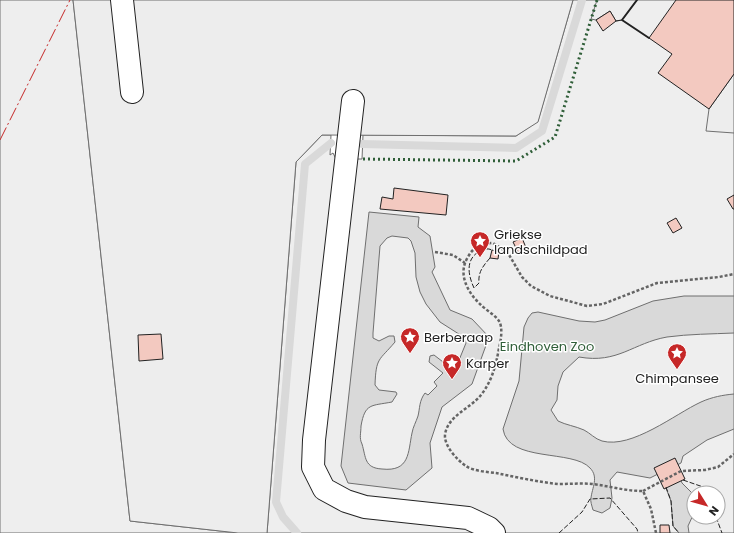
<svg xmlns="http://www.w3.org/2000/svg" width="734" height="533" viewBox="0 0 734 533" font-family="Poppins,sans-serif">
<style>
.green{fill:#eee;stroke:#6f6f6f;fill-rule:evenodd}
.parking{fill:#ededed;stroke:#6f6f6f}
.water{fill:#d9d9d9;stroke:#6f6f6f;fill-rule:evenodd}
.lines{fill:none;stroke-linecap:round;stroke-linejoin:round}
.stream{stroke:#d9d9d9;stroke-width:8}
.building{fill:#f3c9c0;stroke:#222}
.minor-casing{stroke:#222;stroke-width:24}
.path{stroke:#646464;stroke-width:2.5;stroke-dasharray:3 2;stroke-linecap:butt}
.minor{stroke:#fff;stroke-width:22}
.hedge{stroke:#2f5e38;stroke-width:3;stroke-dasharray:2 3;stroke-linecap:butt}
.fence{stroke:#222;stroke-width:1;stroke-dasharray:5 2;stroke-linecap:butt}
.wall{stroke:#222;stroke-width:2}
.power{stroke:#c62828;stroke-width:1;stroke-dasharray:14 3 2 3;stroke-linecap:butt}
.labels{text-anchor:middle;stroke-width:3;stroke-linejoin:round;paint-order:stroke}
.poi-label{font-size:13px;fill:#222;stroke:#fff;text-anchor:start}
.park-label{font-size:13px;fill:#2f5e38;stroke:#fff}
</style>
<rect width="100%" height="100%" fill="#fff"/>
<g class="green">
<path d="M0,0h73l57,521 108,12h-238z"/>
<path d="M573,0h161v533h-467l29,-371 26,-27h9l-1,20 3,-2 3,6h26l1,-24 153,1 22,-15zM694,493h24v24h-24z"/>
</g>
<g class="parking">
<path d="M73,0h500l-35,122 -22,14 -194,-1 -26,27 -29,371h-29l-108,-12z"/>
<path d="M597,0h40l-15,20 -6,1 -6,-10 -14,9 -5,-1z"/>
<path d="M734,74v59l-28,-2 3,-22z"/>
</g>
<g class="water">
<path d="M369,212l50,5 -1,10 12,9 5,31 -3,5 18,38 22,9 17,18 -17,47 -30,23 -12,36 2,25 -26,22 -58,-7 -7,-17zM392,236l16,2 3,3 4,12 1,24 4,15 6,12 14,18 22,14 4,7 -9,22h-10l-13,-10 -4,1 -1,6 14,11 -9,9 3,4 -9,9 -3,-2c-6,8 -5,15 -7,23 -2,6 -5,11 -6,17 -4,19 -2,39 -30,36 -18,-1 -16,-12 -20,-25 -3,-6 -1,-11 -1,-18 4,-23 10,-20 31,-24l5,-8 -1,-2 -17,-2 -4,-5c1,-28 4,-24 20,-43l-1,-6h-5l-10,5 -6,-3v-5l7,-87 7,-8z"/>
<path d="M684,296h50v37c-22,1 -45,1 -67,4 -34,6 -49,27 -88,20l-16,15 -5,14 -1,14 -6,10 7,11c8,4 17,5 26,9 6,3 11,9 18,11 30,8 73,-27 99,-39 11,-5 22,-7 33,-8v35l-27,11 -24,16 -2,7 -6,3 7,17 12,12v18l-6,13 1,7h-10l-6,-7 -2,-25 -11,-28 -10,5 -33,-6 -7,8 2,18 -2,10 -8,5 -9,-3c-1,-4 -3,-9 -2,-12 1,-10 8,-21 -1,-30 -17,-19 -82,-5 -87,-39l16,-48 5,-54 4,-9 4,-5 6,-1 41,9 16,1 10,-2 48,-19z"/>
</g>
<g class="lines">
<g class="stream">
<path d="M362,144l154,4 26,-17 40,-131"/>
<path d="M297,533l-14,-16 -7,-15 29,-338 26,-21"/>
</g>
</g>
<g class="building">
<path d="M676,0h58v74l-25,35 -51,-36 14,-19 -23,-16z"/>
<path d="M610,11l6,10 -13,10 -7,-11z"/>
<path d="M394,188l54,7 -2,20 -66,-6 2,-12 11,2z"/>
<path d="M734,195v14h-1l-6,-10z"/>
<path d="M676,218l6,10 -9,5 -6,-10z"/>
<path d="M522,238l5,12 -8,4 -6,-12z"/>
<path d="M492,250l7,2 -1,7 -8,-1z"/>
<path d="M161,334l2,25 -24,2 -1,-26z"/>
<path d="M675,458l10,21 -21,10 -10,-21z"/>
<path d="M660,525h9l1,8h-10z"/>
</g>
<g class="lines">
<g class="minor-casing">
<g id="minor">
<path d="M122,0l10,92"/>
<path d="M353,101l-39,339 -1,27 11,22 22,12 19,6 103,11 21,10 5,5"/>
</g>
</g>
<g class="path">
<path d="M435,252l18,3 12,8"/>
<path d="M643,491l38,-20 24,-1 13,-3 16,-13"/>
<path d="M656,533l-5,-24 -8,-18c-18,0 -34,-5 -51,-7 -11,-1 -22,0 -34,0 -20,-2 -42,-7 -62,-11 -9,-1 -23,-2 -30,-7 -8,-5 -22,-20 -21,-31 2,-19 26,-27 36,-40 11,-14 15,-30 18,-47 2,-7 4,-21 0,-27 -4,-6 -13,-11 -18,-16 -13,-12 -24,-31 -13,-48 5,-10 14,-14 25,-14l15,10 14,24 9,9 19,10 37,10 16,-2 54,-21 62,-6 15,-3"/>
</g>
<use href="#minor" class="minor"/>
<path class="hedge" d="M363,159l153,2 39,-24 42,-137"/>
<g class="fence">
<path d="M616,21l6,-1"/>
<path d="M490,258c-7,8 -12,14 -11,25l-5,5c-6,-13 -9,-29 6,-37 4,-2 8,-3 12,-1"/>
<path d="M683,480l26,9 3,4"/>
<path d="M666,487l5,14 2,25 6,7"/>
<path d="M716,517l6,16"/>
<path d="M559,533l23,-21 8,-13 20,-1 27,31 1,4"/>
</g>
<path class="wall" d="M637,0l-15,20 27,18"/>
<path class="power" d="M0,140l70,-140"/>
</g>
<defs>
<g id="sight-pin" transform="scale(1)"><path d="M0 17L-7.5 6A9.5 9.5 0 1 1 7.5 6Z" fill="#c62828" stroke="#fff"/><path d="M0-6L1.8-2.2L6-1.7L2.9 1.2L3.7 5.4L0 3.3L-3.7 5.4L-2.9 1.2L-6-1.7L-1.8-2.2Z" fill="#fff"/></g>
</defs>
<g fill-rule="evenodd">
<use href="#sight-pin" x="480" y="241"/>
<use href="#sight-pin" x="410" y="337"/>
<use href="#sight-pin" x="677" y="353"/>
<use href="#sight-pin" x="452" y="363"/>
</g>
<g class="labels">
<g class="poi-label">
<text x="494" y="239">Griekse<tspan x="494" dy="15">landschildpad</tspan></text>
<text x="424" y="342">Berberaap</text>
<text x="466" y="368">Karper</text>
<text x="677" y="383" text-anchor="middle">Chimpansee</text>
</g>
<g class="park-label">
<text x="547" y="351">Eindhoven Zoo</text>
</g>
</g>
<g transform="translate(706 505) rotate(127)"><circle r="19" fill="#ffffff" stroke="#a7a7a7"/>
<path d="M0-3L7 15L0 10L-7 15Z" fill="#c62828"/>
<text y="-6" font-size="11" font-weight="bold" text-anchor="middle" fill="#222222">N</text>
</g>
</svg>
